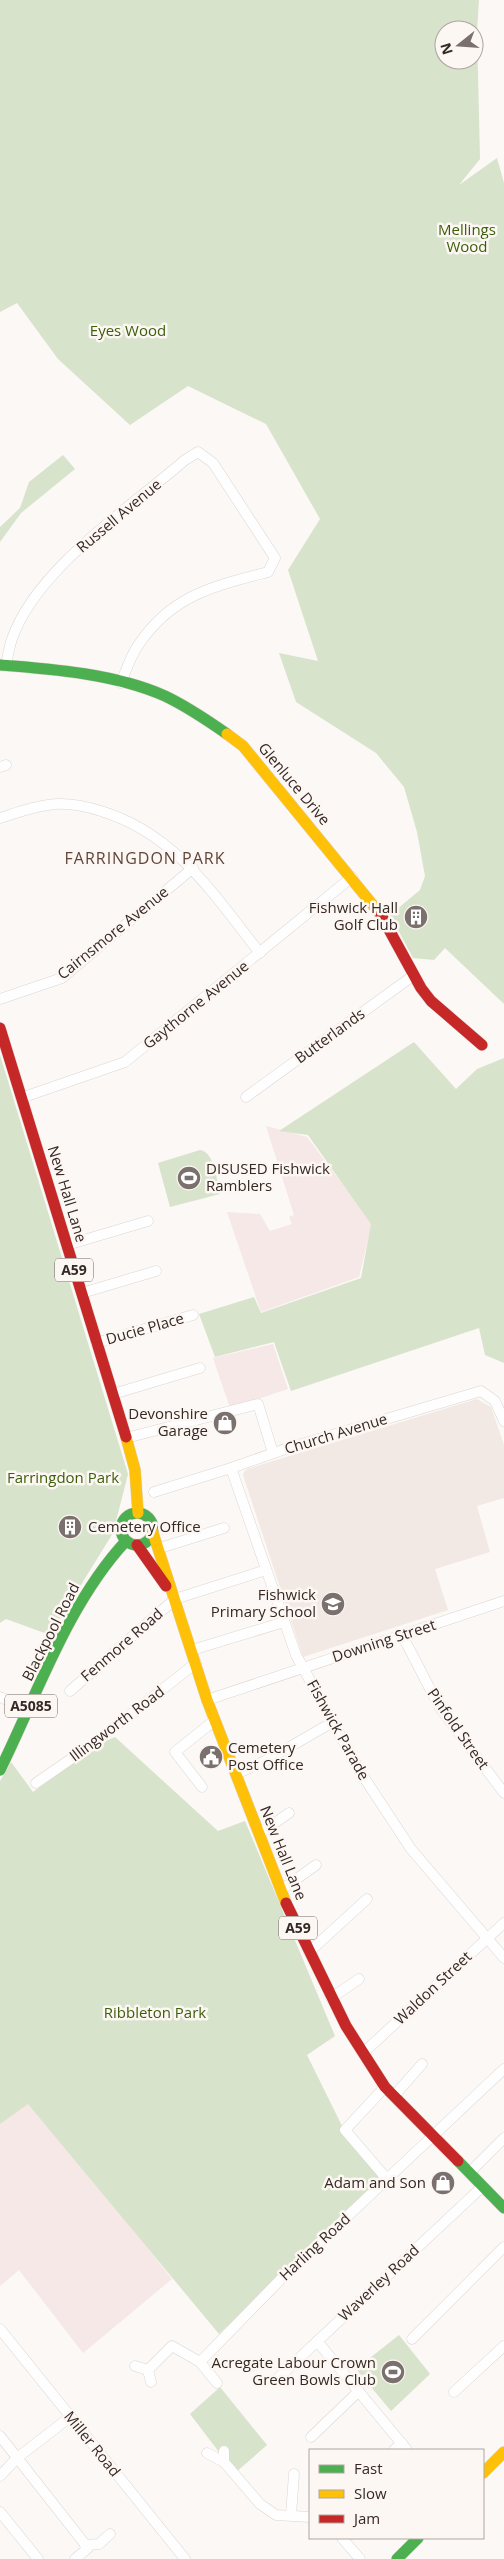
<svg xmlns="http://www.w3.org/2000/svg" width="504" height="2559" viewBox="0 0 504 2559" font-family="'Open Sans',sans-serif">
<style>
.industrial{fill:#f5e8e6}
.built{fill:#f2e8e4}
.green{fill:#d8e3cb;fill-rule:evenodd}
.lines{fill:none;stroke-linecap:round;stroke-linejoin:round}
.street-casing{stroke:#ddd5d2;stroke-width:11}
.fast-casing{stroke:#ddd5d2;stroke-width:12}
.slow-casing{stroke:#ddd5d2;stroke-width:12}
.jam-casing{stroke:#ddd5d2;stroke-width:12}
.street{stroke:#fefefe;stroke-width:10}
.fast{stroke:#4caf50;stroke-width:11}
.slow{stroke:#ffc107;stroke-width:11}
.jam{stroke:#c62828;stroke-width:11}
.labels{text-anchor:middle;stroke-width:5;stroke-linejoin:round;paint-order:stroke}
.shield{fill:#fdf7f4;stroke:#716762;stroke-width:1}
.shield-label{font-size:14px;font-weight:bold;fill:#352924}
.park-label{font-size:15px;fill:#3b5e0a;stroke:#fdf7f4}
.street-label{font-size:15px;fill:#352924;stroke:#fdf7f4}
.poi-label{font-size:15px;fill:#352924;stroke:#fdf7f4;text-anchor:end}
.neighbourhood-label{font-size:16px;letter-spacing:1px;fill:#5f453b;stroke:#fdf7f4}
</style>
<rect width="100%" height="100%" fill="#fbf8f6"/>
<g class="industrial">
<path d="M266,1126l41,11 65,86 -13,54 -98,35 -34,-100 33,2 10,17 22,-7 -3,-7 5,-2z"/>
<path d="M273,1344l15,45 -58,19 -17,-50z"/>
<path d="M29,2099l143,180 -89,74 -64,-83 -19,16v-164z"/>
</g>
<path class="built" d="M477,1399l14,8 13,38v53l-27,8 13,46 -55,17 13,41 -145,47 -60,-182 1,-3 3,-3z"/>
<g class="green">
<path d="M0,0h479l-2,32 3,127 -21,26 38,-27 7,25v821l-59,-56 -11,12 -21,-2 -23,-43 30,-25 5,-14 -8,-44 -13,-45 -28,-34 -80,-51 -17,-49 39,8 -30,-91 32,-51 -54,-95 -78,-38 -58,39 -72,-66 -41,-56 -17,9zM444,30h30v30h-30z"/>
<path d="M63,455l12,14 -54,44 -21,29v-15l20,-19 9,-26z"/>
<path d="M414,1042l42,47 21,-20 27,-11v305l-19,-8 -6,-27 -188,63 -17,-49 -59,15 -16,-43 55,-17 7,16 100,-35 10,-54 -63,-89 -29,-4z"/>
<path d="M0,1055l128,419 -15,59 -63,102 -44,-16 -6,4z"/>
<path d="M200,1150c15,2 17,32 20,44l-50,13 -12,-44z"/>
<path d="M115,1737l103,94 27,-10 90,215 -28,19 40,81 35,43 -163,155 -191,-230 -28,20v-343l11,-19 22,30 65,-48z"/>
<path d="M399,2335l31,39 -39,37 -35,-42z"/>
<path d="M220,2387l47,58 -32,28 -45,-59z"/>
</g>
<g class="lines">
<g class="street-casing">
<g id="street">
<path d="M6,665c2,-9 3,-18 6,-26 24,-70 119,-132 173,-179l13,-8 15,11 62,95 -7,14c-54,14 -96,23 -129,72 -8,11 -13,26 -18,39"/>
<path d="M0,767l6,-2"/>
<path d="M0,818c16,-5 32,-11 48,-13 16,-3 37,1 53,6 75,23 112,83 159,142"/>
<path d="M0,999l62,-21 131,-110"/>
<path d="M246,1097l168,-122"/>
<path d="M21,1098l104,-36 227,-185"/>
<path d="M67,1245l81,-24"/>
<path d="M82,1293l74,-22"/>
<path d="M96,1343l97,-28"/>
<path d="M113,1394l87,-26"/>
<path d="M126,1438l132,-34 15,49"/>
<path d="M231,1468l65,187 65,118 50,76 93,109"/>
<path d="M154,1492l77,-24 57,-20 193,-57 14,10 9,20"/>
<path d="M160,1548l64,-20"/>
<path d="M402,1635l38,73 64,85"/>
<path d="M192,1650l92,-28"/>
<path d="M70,1691l105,-92 91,-29"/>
<path d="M0,1697l29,12"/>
<path d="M207,1700l297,-99"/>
<path d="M236,1774l31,-14 66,-38"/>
<path d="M36,1783l58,-40 102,-80"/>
<path d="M202,1787l-27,-35 40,-32"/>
<path d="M259,1834l30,-21"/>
<path d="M281,1890l35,-25"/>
<path d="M309,1952l58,-53"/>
<path d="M331,1998l28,-19"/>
<path d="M363,2053l141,-130"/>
<path d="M385,2087l-40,43 42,49"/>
<path d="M394,2096l28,-32"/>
<path d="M469,2173l35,-35"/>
<path d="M0,2329l185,230"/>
<path d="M412,2339l92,-92"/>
<path d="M317,2341l90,109"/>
<path d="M135,2366l13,4 3,12"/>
<path d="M148,2370l24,-24 28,16"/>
<path d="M277,2379l205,-192"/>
<path d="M217,2383l-17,-21 83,-85 221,-208"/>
<path d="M454,2392l50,-46"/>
<path d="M0,2436l88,112 -13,11"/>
<path d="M311,2437l47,-45"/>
<path d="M394,2450l8,-7"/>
<path d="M224,2451v11l36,42 16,11 34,2"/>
<path d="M207,2453l17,9"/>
<path d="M0,2476l17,-18 53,-41"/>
<path d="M0,2512l38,47"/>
<path d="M291,2515l3,-41"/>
<path d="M342,2538l18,21"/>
<path d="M85,2545l14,-1 11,-10"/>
</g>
</g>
<g class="fast-casing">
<g id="fast">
<path d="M0,665c53,4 116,9 165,31 21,10 42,24 62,38"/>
<circle cx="137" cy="1529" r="16"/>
<path d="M0,1770c37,-75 68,-167 126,-229"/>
<path d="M458,2161l46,47"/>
<path d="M397,2559l21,-21"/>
</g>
</g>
<g class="slow-casing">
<g id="slow">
<path d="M227,734l16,12 138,169"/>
<path d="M126,1437l9,33 3,43"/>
<path d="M152,1530l55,170 79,203"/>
<path d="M483,2473l21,-21"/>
</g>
</g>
<g class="jam-casing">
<g id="jam">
<path d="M381,915l40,73 10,13 51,44"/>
<path d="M0,1028l126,409"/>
<path d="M137,1545l29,41"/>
<path d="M286,1903l60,123 39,61 73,74"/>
</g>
</g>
<use href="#street" class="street"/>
<use href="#fast" class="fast"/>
<use href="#slow" class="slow"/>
<use href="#jam" class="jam"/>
</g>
<defs>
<g id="building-disc" transform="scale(1.25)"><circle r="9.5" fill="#7a716e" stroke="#fdf7f4"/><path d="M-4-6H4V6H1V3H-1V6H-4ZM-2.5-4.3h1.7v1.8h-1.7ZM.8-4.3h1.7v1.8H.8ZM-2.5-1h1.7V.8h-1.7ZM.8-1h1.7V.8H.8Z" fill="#fff"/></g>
<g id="stadium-disc" transform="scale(1.25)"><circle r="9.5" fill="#7a716e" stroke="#fdf7f4"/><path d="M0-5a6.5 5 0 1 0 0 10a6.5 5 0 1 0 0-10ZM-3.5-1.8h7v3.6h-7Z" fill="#fff"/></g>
<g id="shop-disc" transform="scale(1.25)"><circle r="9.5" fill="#7a716e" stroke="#fdf7f4"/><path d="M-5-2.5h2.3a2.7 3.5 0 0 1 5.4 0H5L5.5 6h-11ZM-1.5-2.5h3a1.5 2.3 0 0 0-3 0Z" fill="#fff"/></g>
<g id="school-disc" transform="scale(1.25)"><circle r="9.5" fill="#7a716e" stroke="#fdf7f4"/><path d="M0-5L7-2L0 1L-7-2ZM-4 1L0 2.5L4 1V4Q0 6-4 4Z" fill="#fff"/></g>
<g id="civic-disc" transform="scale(1.25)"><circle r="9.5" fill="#7a716e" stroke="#fdf7f4"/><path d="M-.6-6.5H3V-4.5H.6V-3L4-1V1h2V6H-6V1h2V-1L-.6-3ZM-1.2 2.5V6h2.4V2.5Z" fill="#fff"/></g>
</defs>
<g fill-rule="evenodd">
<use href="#building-disc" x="416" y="917"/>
<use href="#stadium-disc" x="189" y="1178"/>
<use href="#shop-disc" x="225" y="1423"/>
<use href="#building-disc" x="70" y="1527"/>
<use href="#school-disc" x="333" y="1604"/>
<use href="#civic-disc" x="211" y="1757"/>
<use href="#shop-disc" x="443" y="2183"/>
<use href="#stadium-disc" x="393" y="2372"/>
</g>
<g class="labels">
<g class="shield">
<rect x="55" y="1258.5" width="38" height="23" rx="4"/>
<rect x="5" y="1694.5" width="52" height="23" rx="4"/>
<rect x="279" y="1916.5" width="38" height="23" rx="4"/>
</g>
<g class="shield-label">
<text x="74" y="1275">A59</text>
<text x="31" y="1711">A5085</text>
<text x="298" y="1933">A59</text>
</g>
<g class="park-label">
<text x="467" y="235">Mellings<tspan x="467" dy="17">Wood</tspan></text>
<text x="128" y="336">Eyes Wood</text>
<text x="63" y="1483">Farringdon Park</text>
<text x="155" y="2018">Ribbleton Park</text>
</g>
<g class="street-label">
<text transform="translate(119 516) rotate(-40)" y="5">Russell Avenue</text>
<text transform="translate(294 784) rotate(50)" y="5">Glenluce Drive</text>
<text transform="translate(113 933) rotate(-39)" y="5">Cairnsmore Avenue</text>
<text transform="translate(196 1005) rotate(-39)" y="5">Gaythorne Avenue</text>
<text transform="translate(330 1036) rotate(-36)" y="5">Butterlands</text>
<text transform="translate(67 1194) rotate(73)" y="5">New Hall Lane</text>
<text transform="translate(145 1329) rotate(-16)" y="5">Ducie Place</text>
<text transform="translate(336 1434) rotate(-17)" y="5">Church Avenue</text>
<text transform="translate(51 1632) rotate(-63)" y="5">Blackpool Road</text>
<text transform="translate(384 1641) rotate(-18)" y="5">Downing Street</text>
<text transform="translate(122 1645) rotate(-41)" y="5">Fenmore Road</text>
<text transform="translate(117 1724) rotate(-37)" y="5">Illingworth Road</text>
<text transform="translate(458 1729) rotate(55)" y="5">Pinfold Street</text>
<text transform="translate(338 1730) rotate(61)" y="5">Fishwick Parade</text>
<text transform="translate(283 1853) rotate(68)" y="5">New Hall Lane</text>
<text transform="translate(433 1988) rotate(-43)" y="5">Waldon Street</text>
<text transform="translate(315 2247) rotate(-43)" y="5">Harling Road</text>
<text transform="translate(379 2283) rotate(-43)" y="5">Waverley Road</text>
<text transform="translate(92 2444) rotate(51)" y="5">Miller Road</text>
</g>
<g class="poi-label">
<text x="398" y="913">Fishwick Hall<tspan x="398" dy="17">Golf Club</tspan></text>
<text x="206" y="1174" text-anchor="start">DISUSED Fishwick<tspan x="206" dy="17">Ramblers</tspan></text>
<text x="208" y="1419">Devonshire<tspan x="208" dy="17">Garage</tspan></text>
<text x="88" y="1532" text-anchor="start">Cemetery Office</text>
<text x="316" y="1600">Fishwick<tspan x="316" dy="17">Primary School</tspan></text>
<text x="228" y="1753" text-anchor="start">Cemetery<tspan x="228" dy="17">Post Office</tspan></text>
<text x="426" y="2188">Adam and Son</text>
<text x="376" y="2368">Acregate Labour Crown<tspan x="376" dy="17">Green Bowls Club</tspan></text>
</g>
<g class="neighbourhood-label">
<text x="145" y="864">FARRINGDON PARK</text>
</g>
</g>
<rect x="309" y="2449" width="175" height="90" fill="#fdf7f4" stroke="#ada5a1"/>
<rect x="319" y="2465" width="25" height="8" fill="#4caf50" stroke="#ada5a1"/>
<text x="354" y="2474" font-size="15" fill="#352924">Fast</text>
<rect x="319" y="2490" width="25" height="8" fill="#ffc107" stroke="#ada5a1"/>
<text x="354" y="2499" font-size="15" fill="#352924">Slow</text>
<rect x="319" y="2515" width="25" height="8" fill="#c62828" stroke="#ada5a1"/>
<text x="354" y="2524" font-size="15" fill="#352924">Jam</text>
<g transform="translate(459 45) rotate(253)"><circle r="24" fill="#fdf7f4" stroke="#ada5a1"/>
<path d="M0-4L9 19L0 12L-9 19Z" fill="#7a716e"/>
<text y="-8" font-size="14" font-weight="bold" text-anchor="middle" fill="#352924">N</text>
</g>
</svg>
